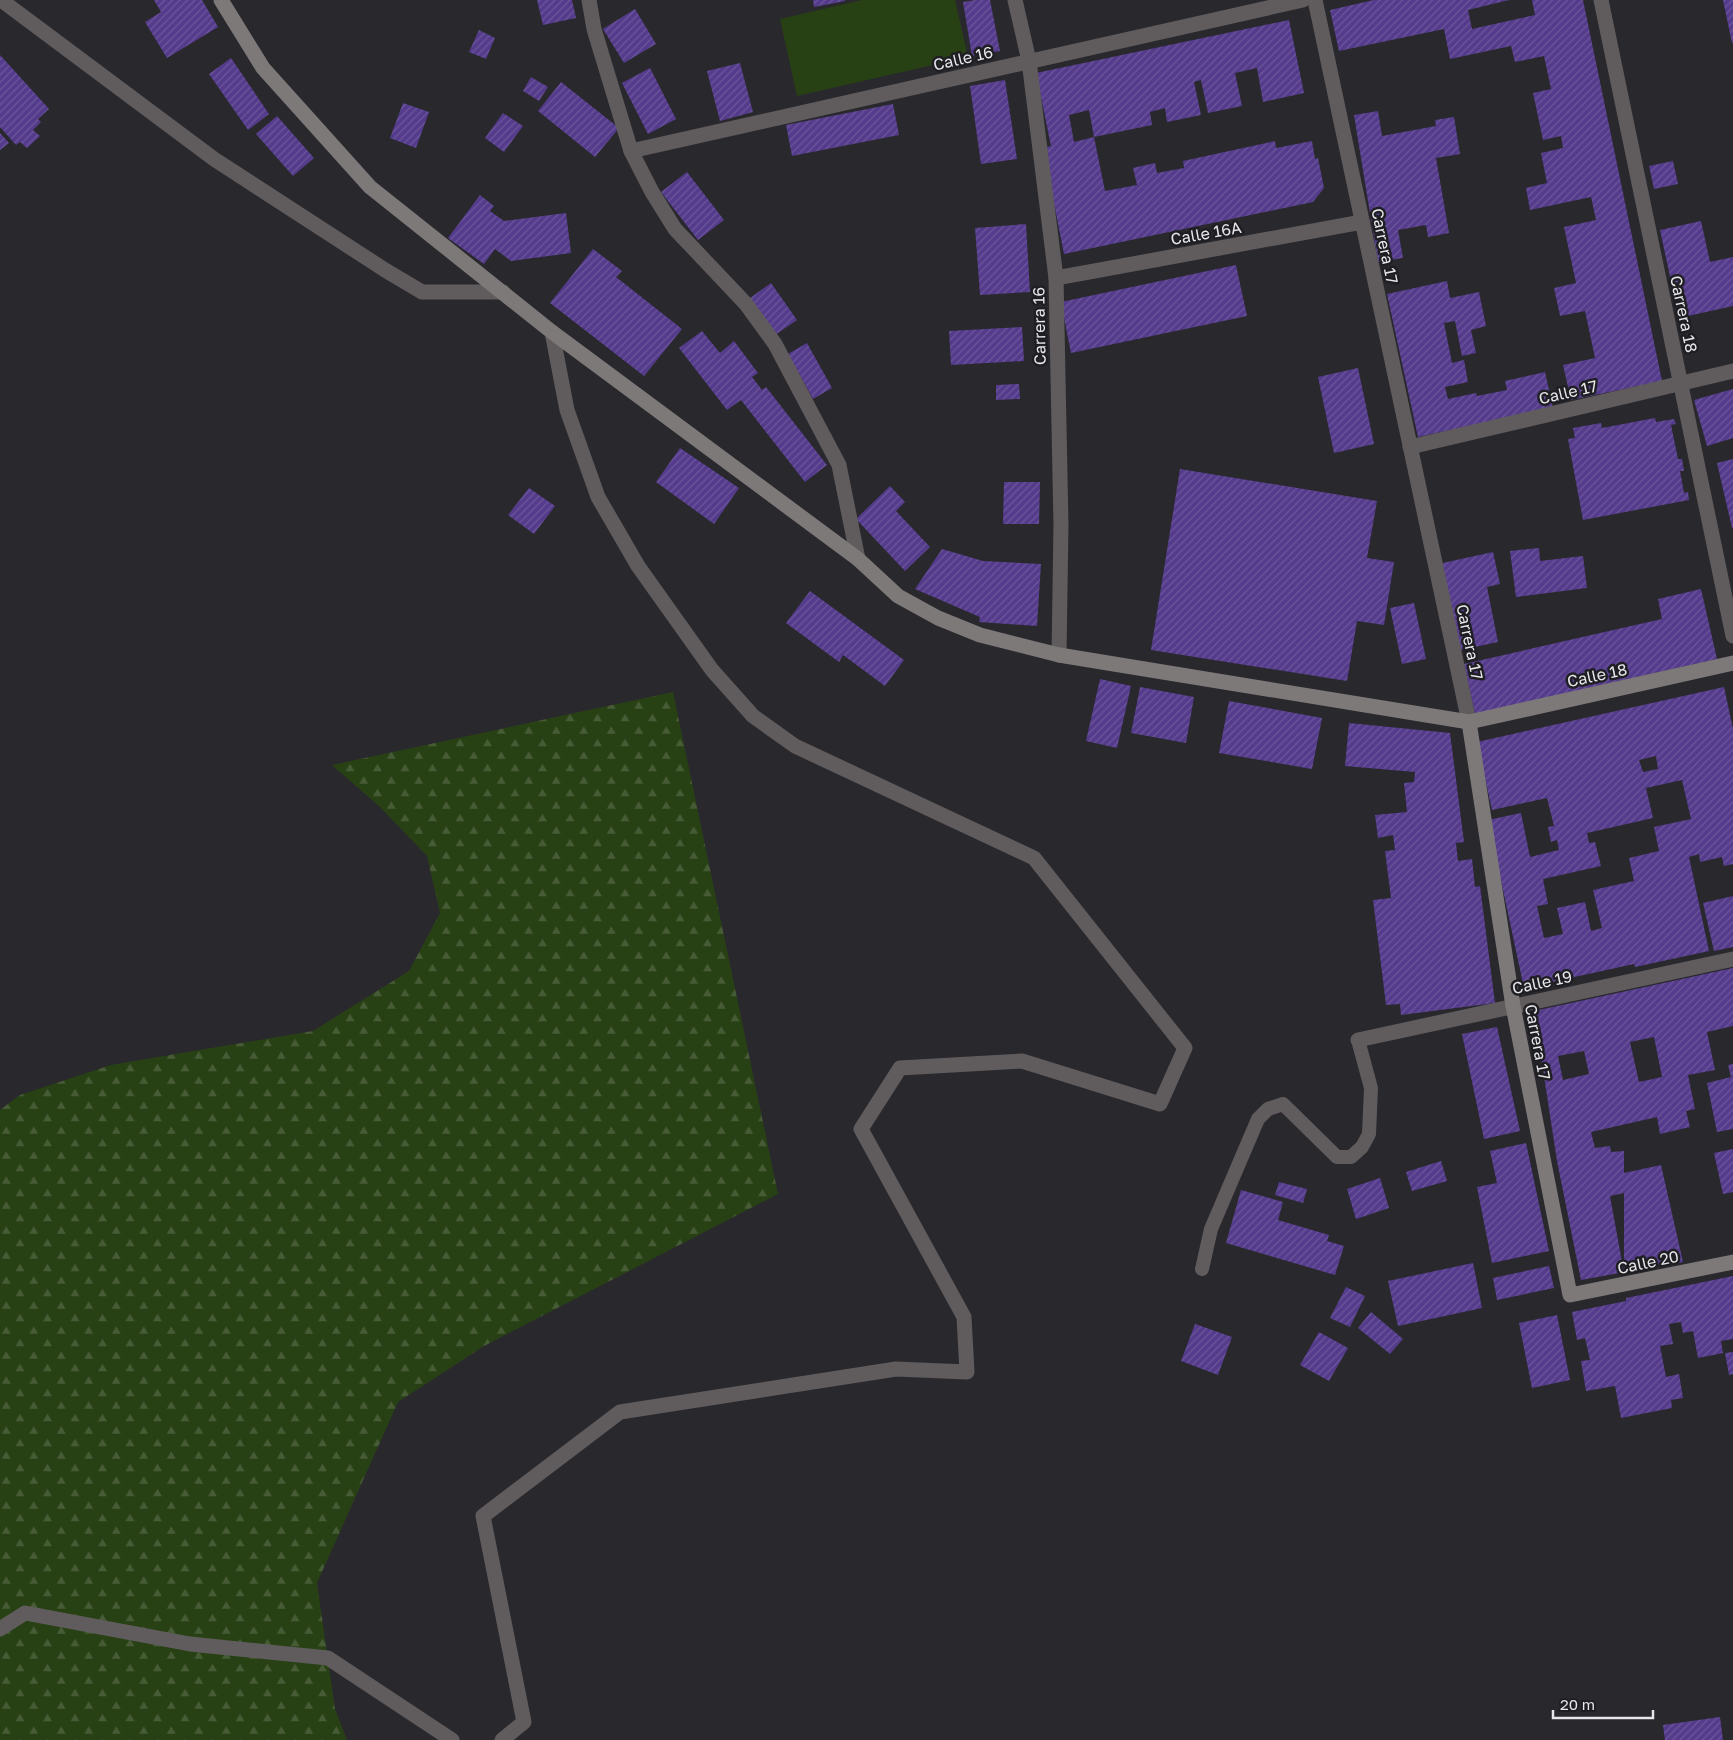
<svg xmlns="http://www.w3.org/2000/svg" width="1733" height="1740" viewBox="0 0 1733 1740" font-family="'Golos Text',sans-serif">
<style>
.forest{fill:url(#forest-firs)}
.garden{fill:#284114}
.building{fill:url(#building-hatch);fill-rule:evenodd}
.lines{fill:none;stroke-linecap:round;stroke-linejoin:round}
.lane{stroke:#605c5d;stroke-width:14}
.street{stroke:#605c5d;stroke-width:15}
.secondary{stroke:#7e7979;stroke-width:15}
.labels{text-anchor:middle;stroke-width:5;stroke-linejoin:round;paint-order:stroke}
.street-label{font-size:16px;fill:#e7e6ea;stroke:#1f1f23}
</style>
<defs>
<pattern id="forest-firs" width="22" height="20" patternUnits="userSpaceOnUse" patternTransform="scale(1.25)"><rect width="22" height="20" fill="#284114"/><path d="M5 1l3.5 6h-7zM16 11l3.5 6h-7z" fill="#475c36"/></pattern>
<pattern id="building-hatch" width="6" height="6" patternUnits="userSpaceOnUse" patternTransform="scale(1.25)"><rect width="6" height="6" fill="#543b8b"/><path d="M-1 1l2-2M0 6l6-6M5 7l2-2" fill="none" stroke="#6d579c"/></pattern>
</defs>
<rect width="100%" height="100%" fill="#29282d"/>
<path class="forest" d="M673,692l105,502 -294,152 -86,56 -81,181 18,126 12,31h-347v-630l20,-15 91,-30 202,-34 96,-60 31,-58 -13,-57 -47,-49 -48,-42z"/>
<path class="garden" d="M862,0h93l13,57 -171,39 -17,-77z"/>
<g class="building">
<path d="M154,0h48l16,27 -51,31 -22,-36 16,-10z"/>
<path d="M537,0h35l4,18 -33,7z"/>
<path d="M813,0h32v1l-31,6z"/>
<path d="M975,0h15l10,51 -28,5 -9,-54z"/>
<path d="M1374,0h135l-41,10 4,19 63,-14 -3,-15h51l79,381 -91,19 -8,-35 32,-7 -10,-47 -25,5 -6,-28 22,-5 -12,-56 32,-7 -5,-23 -61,13 -4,-22 21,-5 -6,-30 22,-5 -2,-12 -18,4 -10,-47 18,-4 -7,-33 -29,6 -4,-16 -61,13 -6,-30 -105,22 -9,-41z"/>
<path d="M1723,0h10v43h-1z"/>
<path d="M635,9l21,35 -32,19 -21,-34z"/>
<path d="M1289,20l15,73 -41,9 -6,-34 -22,5 7,33 -34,7 -7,-33 -7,2 7,33 -34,7 -2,-14 -15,4 2,13 -58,12 -5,-27 -20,5 5,27 20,-5 11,54 32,-6 -4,-17 22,-5 2,10 27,-5 -1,-7 92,-20 1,7 36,-7 3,18 3,-1 6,30 -11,14 -249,52 -21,-106 8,-2 -15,-73z"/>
<path d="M479,30l16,8 -9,21 -17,-7z"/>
<path d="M0,55l49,54 -11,10 3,3 -8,8 7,6 -13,12 -7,-6 -4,3 -16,-18z"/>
<path d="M231,58l38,56 -21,16 -39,-56z"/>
<path d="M740,63l13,49 -33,9 -13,-50z"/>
<path d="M650,68l26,51 -28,15 -26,-51z"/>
<path d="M531,77l17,10 -9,14 -16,-10z"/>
<path d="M1005,80l12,79 -36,5 -11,-78z"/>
<path d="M561,82l58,46 -24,29 -57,-46z"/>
<path d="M403,103l26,9 -13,36 -26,-10z"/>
<path d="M893,104l6,31 -107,21 -6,-31z"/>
<path d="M1378,111l4,25 54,-10 -1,-6 19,-3 6,37 -24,4 13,75 -21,4 -2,-12 -28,5 5,28 -25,4 -24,-147z"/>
<path d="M503,113l20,13 -19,26 -19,-14z"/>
<path d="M277,116l37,42 -21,18 -37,-42z"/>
<path d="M0,133l9,10 -9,7z"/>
<path d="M1673,161l5,23 -24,5 -5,-23z"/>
<path d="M687,172l37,48 -26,20 -37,-48z"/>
<path d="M480,195l14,11 -4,5 14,10 62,-8 5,40 -60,8 -16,-12 -11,15 -36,-26z"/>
<path d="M1701,221l9,41 23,-5v49l-54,12 -19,-88z"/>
<path d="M1026,224l4,68 -50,3 -5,-67z"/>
<path d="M593,249l29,22 -6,6 66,52 -38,47 -94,-73z"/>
<path d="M1236,265l11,51 -176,37 -10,-51z"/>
<path d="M1447,281l3,17 29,-6 7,34 -15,4 5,23 -14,3 -7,-35 -11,2 8,40 12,-3 4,22 -23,5 3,12 28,-6 1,3 30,-6 -2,-9 40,-9 8,36 -135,29 -31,-143z"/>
<path d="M771,283l26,37 -22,15 -25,-37z"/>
<path d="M1022,327l2,34 -73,4 -2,-34z"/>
<path d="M702,331l18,22 14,-12 24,32 -6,4 10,13 4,-3 61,78 -22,17 -64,-82 -14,10 -48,-62z"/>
<path d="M807,343l25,45 -19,11 -25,-45z"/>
<path d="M1358,368l16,76 -40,9 -16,-76z"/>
<path d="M1019,384l1,15 -24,1v-15z"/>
<path d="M1733,389v49l-26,8 -13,-46z"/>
<path d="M1655,418l1,4 18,-3 2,5 -5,1 7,34h4l2,12h-4l4,22 4,-1 1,8 -106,20 -15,-81 7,-1 -2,-10 28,-5 1,5z"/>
<path d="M680,448l59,40 -25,36 -58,-42z"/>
<path d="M1733,459v69h-1l-15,-65z"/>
<path d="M1180,469l197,32 -10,57 27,4 -10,63 -27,-4 -10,60 -196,-31z"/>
<path d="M1004,482h36l-1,42h-36z"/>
<path d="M890,486l15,16 -9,9 34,36 -25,24 -49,-52z"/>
<path d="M529,488l26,18 -21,28 -26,-19z"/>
<path d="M1539,548l1,13 43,-5 4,32 -71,9 -6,-46z"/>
<path d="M942,549l41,12 58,3 -4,62 -58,-4 1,-5 -65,-28z"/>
<path d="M1493,552l7,32 -13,3 11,55 -42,9 -18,-87z"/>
<path d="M1701,589l16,70 -242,55 -11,-50 198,-45 -4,-20z"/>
<path d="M810,591l94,69 -19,26 -42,-31 -4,7 -53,-39z"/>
<path d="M1414,603l12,56 -24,5 -12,-56z"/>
<path d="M1100,679l31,7 -14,62 -31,-7z"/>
<path d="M1140,687l54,10 -8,46 -55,-10z"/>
<path d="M1724,687l9,42v135l-9,2 -2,-9 -22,5 -1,-8 -10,3 20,94 -74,16 -1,-3 -110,24 -36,-168 33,-7 9,44 29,-7 -2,-10 -6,2 -3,-15 6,-1 -7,-28 -55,12 -15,-68zM1656,756l2,13 -15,3 -4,-12zM1682,780l9,39 -37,8 5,24 -30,7 5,23 -41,9 9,38 -11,3 -6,-29 -28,6 6,26 -19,4 -7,-32 11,-2 -5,-25 58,-13 -6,-24 -6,1 -2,-10 66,-15 -7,-30z"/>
<path d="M1229,701l93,17 -10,51 -93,-16z"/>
<path d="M1349,723l101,10 14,109 -8,1 2,18 14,-2 3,28 5,-1 15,117 -94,12 -1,-11 -14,1 -13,-105 18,-2 -6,-47 10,-1 -2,-15 -15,3 -3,-23 32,-3 -3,-29 10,-1 1,-10 -70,-6z"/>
<path d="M1733,896v51l-19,4 -11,-48z"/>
<path d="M1733,968v58l-26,6 8,38 -27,5 7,34 -9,2 4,16 -30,7 -3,-17 -66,15 4,16 15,-2 1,6 13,-1v22l37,-8 22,97 -19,5v-4l-17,4v3l-11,2v-2l-55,10 -24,-119 -23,-150zM1654,1037l8,40 -23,5 -9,-40zM1584,1051l5,23 -26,6 -5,-24zM1624,1193v80l-14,-77z"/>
<path d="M1497,1027l23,104 -36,8 -22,-105z"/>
<path d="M1733,1064v65l-16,3 -10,-49 24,-6 -3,-12z"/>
<path d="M1526,1143l23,108 -57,12 -15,-76 20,-4 -7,-32z"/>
<path d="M1733,1149v43l-10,2 -9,-41z"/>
<path d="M1441,1161l6,20 -35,10 -6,-19z"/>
<path d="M1380,1178l9,30 -33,11 -9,-30z"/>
<path d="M1279,1182l28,7 -4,14 -28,-8z"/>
<path d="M1241,1190l42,12 -5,18 51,15 -2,6 17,5 -9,29 -109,-32z"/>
<path d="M1473,1263l9,45 -84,18 -10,-45z"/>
<path d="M1549,1266l5,22 -57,12 -4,-22z"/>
<path d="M1733,1276v63l-12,2 2,12 -25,5 -5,-27 -10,2 -2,-11 -12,2 4,20 -13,2 6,31 13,-3 4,24 -12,2 1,8 -51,10 -6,-32 -29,5 -5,-30 9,-1 -5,-22 -8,2 -5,-28 54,-11v-3z"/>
<path d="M1346,1287l19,9 -15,31 -20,-9z"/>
<path d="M1371,1312l32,27 -13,15 -32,-26z"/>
<path d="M1557,1315l13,65 -38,8 -13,-65z"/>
<path d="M1195,1324l37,13 -14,38 -37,-14z"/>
<path d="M1319,1332l29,16 -19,33 -29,-16z"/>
<path d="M1733,1352v22l-4,1 -4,-22z"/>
<path d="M1720,1717l3,23h-58l-2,-15z"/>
</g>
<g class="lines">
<path class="lane" d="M1202,1269l9,-40 47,-110 10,-10 15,-5 54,53h14l11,-10 7,-13 2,-46 -13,-48"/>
<g class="street">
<path d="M1,0l213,159 171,111 37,22h81"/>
<path d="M589,0l5,29 37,122 21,41 23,37 71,75 29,40 64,121 19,94"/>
<path d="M1015,0l14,61 27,217 5,247 -2,130"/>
<path d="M1315,0l154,722"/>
<path d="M1601,0l132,636"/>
<path d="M631,151l672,-151"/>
<path d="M1056,278l306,-56"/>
<path d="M1410,447l323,-76"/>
<path d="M1358,1040l375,-81"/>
<path d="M0,1629l25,-16 165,31 138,14 124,82"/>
<path d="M502,1740l22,-18 -41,-206 137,-104 276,-43 71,3 -3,-55 -103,-188 39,-61 122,-7 138,43 25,-56 -151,-190 -239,-112 -42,-30 -41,-46 -74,-104 -40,-69 -31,-87 -15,-78"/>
</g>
<g class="secondary">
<path d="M221,0l42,68 107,119 182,145 306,227 40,37 40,22 42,17 79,20 410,67 264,-59"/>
<path d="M1469,722l44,284 57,289 163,-33"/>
</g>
</g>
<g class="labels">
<g class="street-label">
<text transform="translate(963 58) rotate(-13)" y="6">Calle 16</text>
<text transform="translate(1206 233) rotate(-10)" y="6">Calle 16A</text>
<text transform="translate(1385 246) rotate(78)" y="6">Carrera 17</text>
<text transform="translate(1684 314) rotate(78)" y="6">Carrera 18</text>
<text transform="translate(1039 326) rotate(-91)" y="6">Carrera 16</text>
<text transform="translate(1568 392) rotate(-13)" y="6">Calle 17</text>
<text transform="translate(1470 642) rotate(78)" y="6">Carrera 17</text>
<text transform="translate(1597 675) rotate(-12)" y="6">Calle 18</text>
<text transform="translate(1542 982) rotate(-12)" y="6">Calle 19</text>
<text transform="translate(1538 1042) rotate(79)" y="6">Carrera 17</text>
<text transform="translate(1648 1262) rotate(-12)" y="6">Calle 20</text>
</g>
</g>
<path d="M1553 1710v8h100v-8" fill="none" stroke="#e7e6ea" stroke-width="2.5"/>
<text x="1560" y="1710" font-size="15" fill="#e7e6ea" stroke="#1f1f23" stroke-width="4" paint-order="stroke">20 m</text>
</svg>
